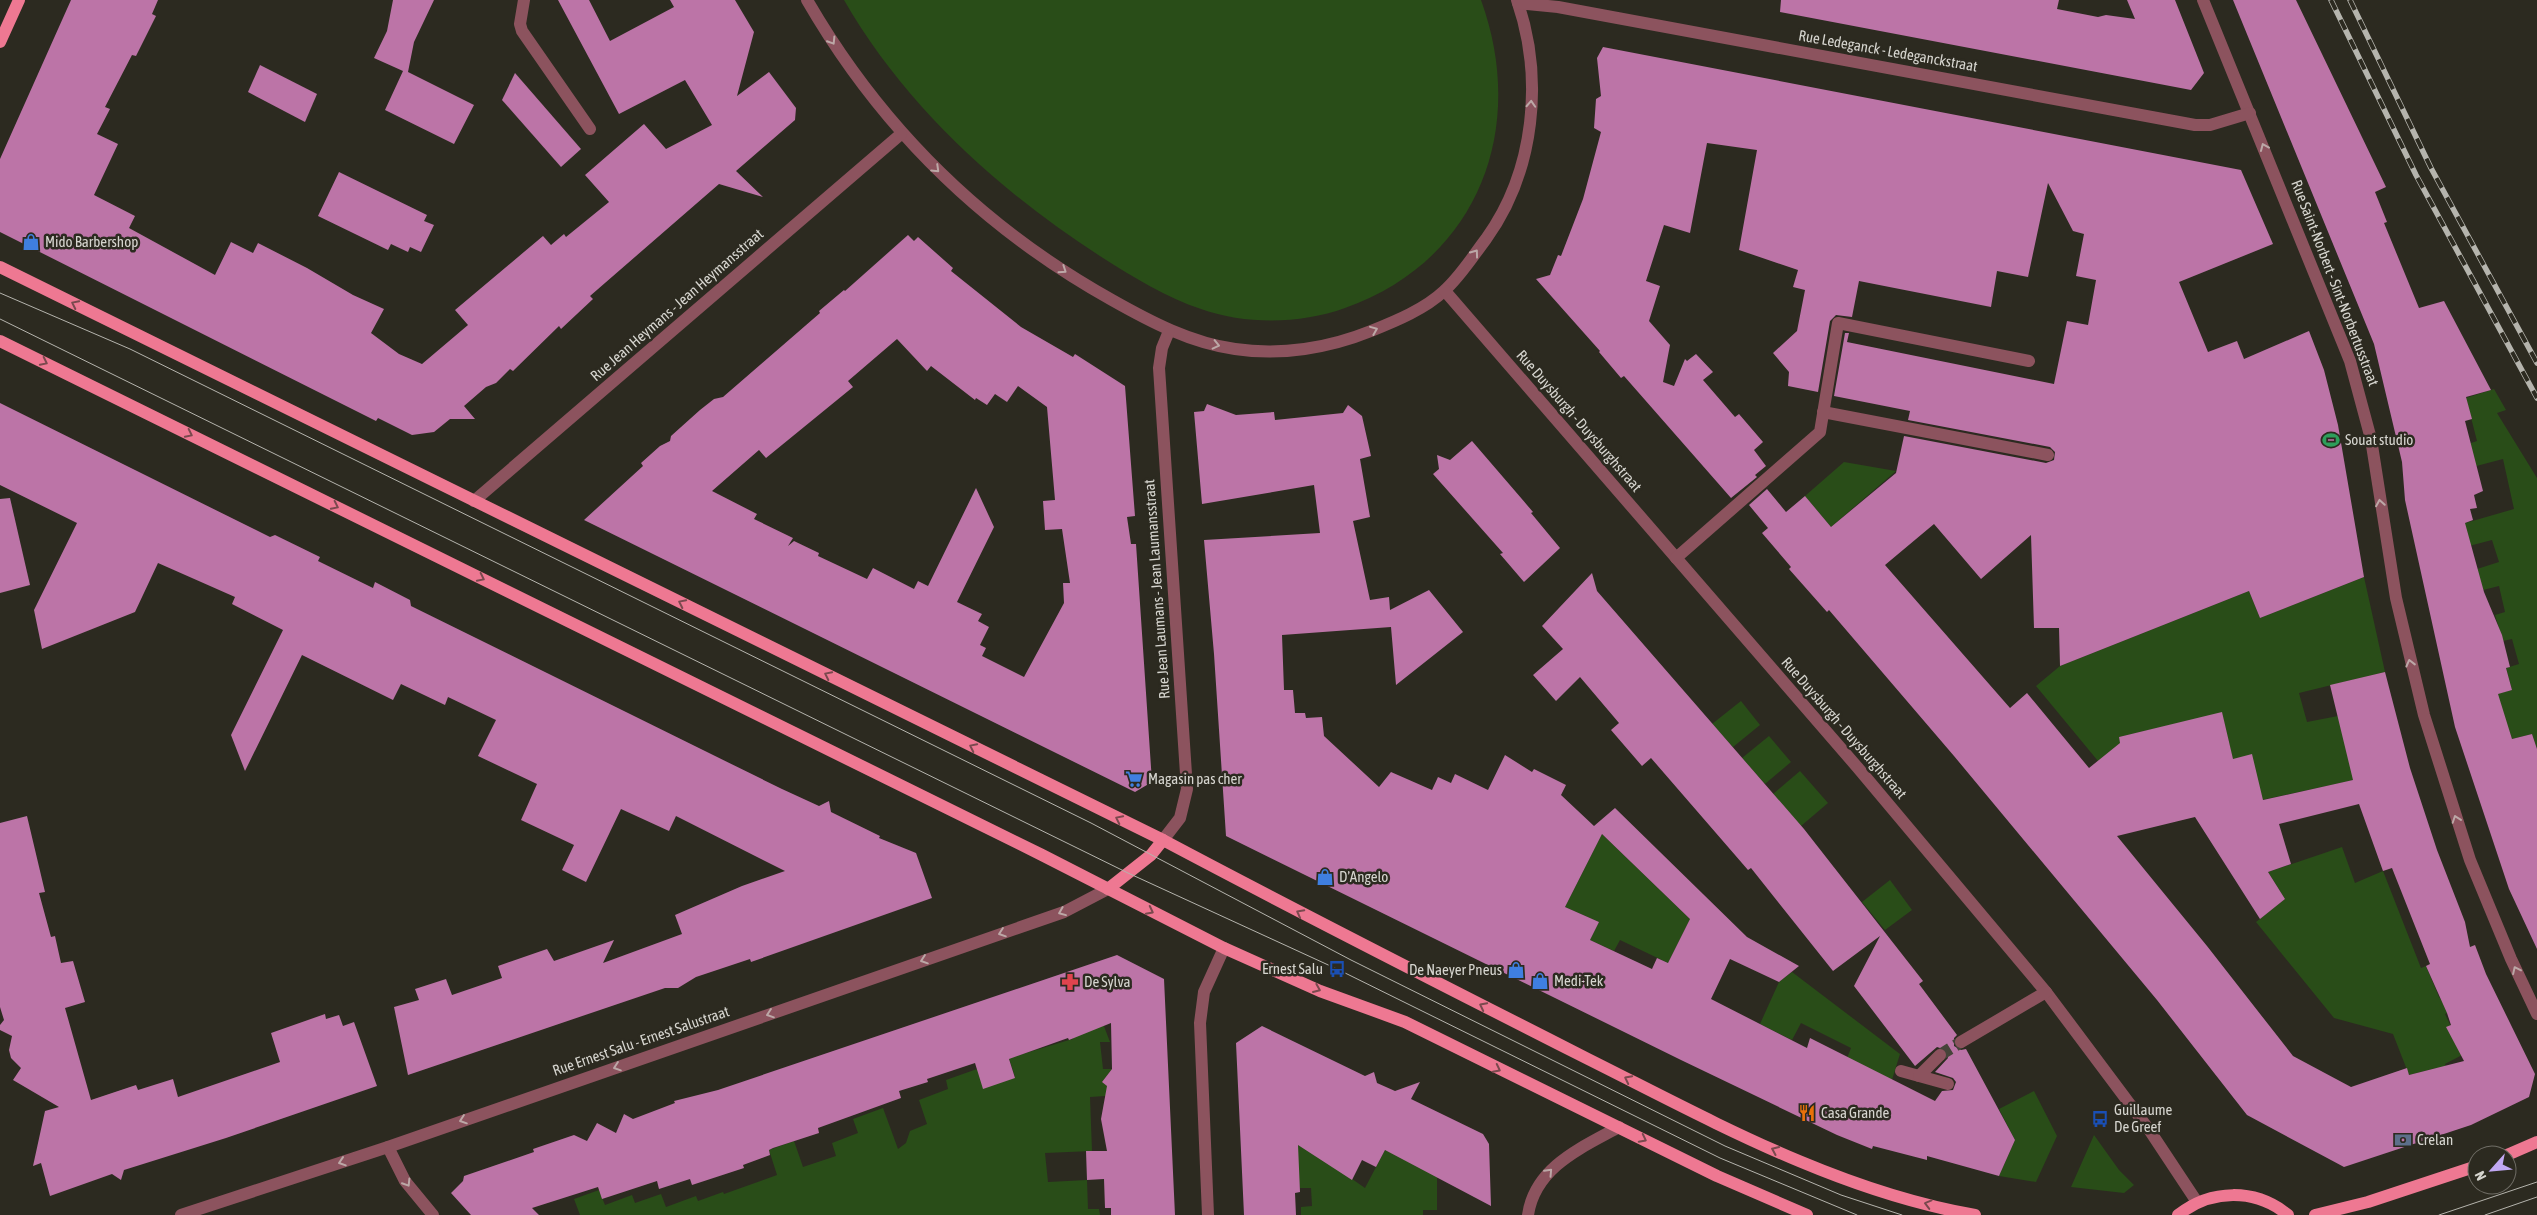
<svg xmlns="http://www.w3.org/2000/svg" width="2537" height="1215" viewBox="0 0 2537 1215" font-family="'Asap Condensed',sans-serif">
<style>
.green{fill:#294d18}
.building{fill:#bc74a7;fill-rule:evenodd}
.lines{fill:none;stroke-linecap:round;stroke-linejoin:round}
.minor-tunnel{stroke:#46443a;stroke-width:12;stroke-dasharray:12 6;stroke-linecap:butt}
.minor{stroke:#8c535e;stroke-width:12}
.major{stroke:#ee7892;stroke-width:12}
.tram{stroke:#b5b4ad;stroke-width:1}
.rail-casing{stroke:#b5b4ad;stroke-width:5.5}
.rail{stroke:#2c2a20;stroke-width:4;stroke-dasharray:11;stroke-linecap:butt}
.oneway{stroke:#bca8a7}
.oneway2{stroke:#7a494e}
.labels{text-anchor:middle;stroke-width:5;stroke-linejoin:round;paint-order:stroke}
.street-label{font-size:15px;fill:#d6d5cf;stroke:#2c2a20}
.poi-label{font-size:15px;fill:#d6d5cf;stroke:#2c2a20;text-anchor:start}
</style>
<rect width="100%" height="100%" fill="#2c2a20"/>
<g class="green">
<path d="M844,0h637c47,129 -3,261 -136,308 -44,16 -99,17 -144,1 -34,-11 -68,-32 -98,-51 -102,-65 -199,-153 -259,-258z"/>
<path d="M2494,389l12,21 -9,3 40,65v271l-5,-15 -20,5 -16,-45 16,-4 -6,-22 13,-4 -7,-25 -9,2 -8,-26 10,-3 -6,-26 -16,4 -6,-21 22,-7 -7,-22 -23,6 -14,-20 59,-17 -11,-50 -38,10 -6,-22 18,-6 -11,-43z"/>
<path d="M1844,462l52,9 -65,56 -26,-31z"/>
<path d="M2364,577l21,95 -86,21 8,29 31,-6 16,64 -111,24 -21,-91 -103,24 10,40 -12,7 -81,-98 24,-20 189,-75 11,27z"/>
<path d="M1741,701l19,24 -27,22 -21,-23z"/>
<path d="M1769,736l22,26 -26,22 -23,-26z"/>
<path d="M1800,771l28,32 -27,23 -28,-32z"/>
<path d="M1602,834l88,85 -22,44 -48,-23 -6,11 -24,-11 9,-18 -34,-15z"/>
<path d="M2342,847l13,36 28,-12 38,97 5,-2 13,31 13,14 -7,3 19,40 -19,10 2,7 -11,-3 -27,7 -16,-41 -59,-16 -78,-96 29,-23 -17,-27z"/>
<path d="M1890,880l22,30 -27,20 -23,-28z"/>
<path d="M1792,972l108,82 -9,29 -44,-25 4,-10 -50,-25 -9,17 -32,-16 19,-42z"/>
<path d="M1102,1021l8,21h-10l3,27h9l-10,13 18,13 -30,2 2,54 -47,2 3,29 39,-2 1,29h11l1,6h-520l-6,-16 25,-9 6,15 27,-10 3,8 26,-9 5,13 30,-11 2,5 25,-9 1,2 53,-19 -8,-25 25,-9 9,26 33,-11 -4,-13 26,-10 -5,-14 30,-11 15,41 8,-6 4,-12 17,-7 -8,-24 29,-11 -2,-9 31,-11 38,8 -6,-19 60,-18 4,-1 -2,-7z"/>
<path d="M2034,1091l23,45 -21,46 -37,-6 16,-36 -16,-31z"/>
<path d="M1289,1135l76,53 20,-38 52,22v38h-14v5h-122v-8l11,-1 -1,-18h-11z"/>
<path d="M2094,1135l25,35 15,15 -10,8 -53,-6z"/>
</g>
<g class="building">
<path d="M71,0h87l-6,14 4,2 -20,40 -4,-1 -27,52 5,2 -13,25 21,10 -24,51 41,21 -6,12 86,47 16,-33 22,11 5,-10 49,25 46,27 31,14 -13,24 28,21 23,10 46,-39 -13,-15 88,-74 8,9 13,-11 2,3 43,-35 -24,-27 59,-51 22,25 46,-24 -27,-45 -66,34 -61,-114h31l21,41 64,-34 -4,-7h65l19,32 -17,64 32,-24 27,36 -1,12 -59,51 27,26 -44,-13 -129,112 3,3 -32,30 -2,-3 -46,45 -3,-2 -14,14 -10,4 -22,19 11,13h-25l-16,13 -22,3 -34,-17 -2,3 -376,-189v-73z"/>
<path d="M393,0h41l-20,42 -6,30 66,33 -20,39 -69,-34 18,-39 -29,-13 13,-27z"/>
<path d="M1781,0h278l-2,9 41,8 8,-2 29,4 -8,-19h48l29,73 -13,17 -411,-78z"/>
<path d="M2233,0h63l90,187 -11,5 12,30 -3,1 35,85 25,-7 47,89 -25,7 6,22 -7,2 18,70 -9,4 3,13 -7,1 3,11 -8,3 19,69 18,43 8,32 -4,1 6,22 -14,4 14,45 20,-5 5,15v200l-28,-60 -54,-162 -50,-227 -3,-38 -28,-118z"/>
<path d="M1603,47l638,123 32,74 -94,38 29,70 29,-11 7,18 65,-28 15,39 14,55 26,152 -104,41 -11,-27 -189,75 -1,-38h-25l-3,-93 -50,44 -47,-55 -49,41 125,143 17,-15 62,75 31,-25 -1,-6 103,-25 11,47 19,-5 11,46 90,-20 -23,-95 55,-13 25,96 27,82 28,72 5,25 5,-2 11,29 49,100 -6,23 -58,28 -127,42 -97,-52 -90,-115 -203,-244 -125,-146 -2,2 -38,-43 2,-2 -29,-34 6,-5 -19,-23 18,-16 19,23 19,-16 26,31 65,-54 8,-37 142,27 8,-3 1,-8 -5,-5 -142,-27 2,-9 -76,-15 11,-63h4l-2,9 207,42 13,-63 21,4 8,-45 -20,-4 8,-42 -11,-3 -25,-48 -20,94 -31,-6 -6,36 -132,-26 -7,36 -16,-2 -6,6 -12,71 -30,-6 1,-14 -16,-19 24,-22 8,-41 -12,-3 5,-17 -59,-20 18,-100 -50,-7 -17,90 -26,-8 -18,56 14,5 -11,35 21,24 -7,37 11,4 11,-27 2,2 9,-7 17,18 -10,8 32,37 4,-3 24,28 -9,8 12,16 -11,9 2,2 -26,21 -107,-122 -3,2 -22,-26 1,-1 -64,-72 14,-4 8,-20 3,1 22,-57 18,-67 -7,-4 2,-29 5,-3 -4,-38zM2359,804l24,67 9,-3 38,96 -4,2 21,47 4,12 -5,2 18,34 -55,14 -2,-7 -56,19 -58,-31 -86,-110 -90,-110 78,-19 65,102 25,-20 -17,-27 23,-8 -12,-40z"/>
<path d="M260,65l57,29 -12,28 -57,-30z"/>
<path d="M515,73l66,76 -20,18 -59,-67z"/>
<path d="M339,172l88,43 -3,6 10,4 -13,27 -11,-5 -2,5 -17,-8 -3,6 -70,-34z"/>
<path d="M908,235l6,6 4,-4 35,31 -2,3 70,56 52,30 2,-3 50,32 10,130 -8,1 4,27h5l16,238 -17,10 -551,-272 59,-54 -2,-3 19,-17 10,-5 1,-5 29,-26 14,-11 9,-2 97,-84 -1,-2 25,-21 1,1zM897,339l30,32 4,-5 44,34 1,-2 11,7 8,-11 12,8 11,-16 29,21 8,93 -12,1 2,29 17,-1 8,54h-7l1,20 -40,74 -42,-21 4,-8 -6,-3 9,-18 -11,-6 4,-7 -25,-12 37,-75 -18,-39 -48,98 -10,-5 -4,8 -41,-21 -6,11 -49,-23 1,-3 -25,-12 -6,5 5,-8 -39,-19 3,-5 -45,-23 47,-41 7,8 87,-71 -5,-6z"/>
<path d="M0,403l270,134 5,-2 45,22 -2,4 55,27 2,-6 35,18 1,6 371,183 37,17 10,-5 2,11 49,24 -1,2 37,15 16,45 -181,64 -1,-3 -54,18 -18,11h-13l-257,87 -14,-68 25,-7 -4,-11 31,-10 6,16 50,-17 -4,-12 49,-17 7,12 60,-21 -11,23 79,-29 -7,-19 67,-29 43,-15 -109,-55 -7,15 -48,-22 -35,73 -24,-12 12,-25 -53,-25 16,-36 -59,-28 18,-36 -48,-23 -3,8 -44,-21 -8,16 -91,-45 -57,116 -14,-36 52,-105 -51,-26 3,-7 -77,-34 -23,49 -93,37 -8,-39 43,-87 -77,-38z"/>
<path d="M1207,404l29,11 38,-3 1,8 68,-7 5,-8 14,11 9,40 -11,3 10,58 -17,4 17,79 19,-3 1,13 39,-20 34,42 -67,53 -5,-58 -109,8 2,55h9l2,23h10l1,5 16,-1 2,19 55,51 12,-15 41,18 6,-13 13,6 4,-9 33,16 17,-35 27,17 2,-3 32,16 -5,10 33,31 21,-18 132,129 52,29 -20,16 -49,-23 -19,40 96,49 3,-10 125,63 7,-10 11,-1 3,-8 -3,-4 -18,-6 13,-14 -2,-8 -9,-3 -22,19 -61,-80 26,-50 -47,35 -82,-103 -3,2 -97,-112 -9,8 -31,-36 8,-7 -39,-46 -24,24 -23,-26 30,-26 -21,-23 50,-53 5,18 207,238 119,152 -4,3 38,51 -3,3v8l7,4 5,-1 49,91 -16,36 -72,-20v4l-54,-14 -1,3 -35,-14 -156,-75 -455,-224 -12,-182 -10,-114 116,-7 -6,-48 -112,19 -8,-92 10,-1zM1602,834l88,85 -22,44 -11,-5 -5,11 -62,-29 9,-18 -34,-15z"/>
<path d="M1472,441l61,71 -2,1 29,35 -36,34 -24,-28 3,-1 -70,-79 6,-5 -2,-14 13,5z"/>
<path d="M10,498l20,87 -30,8v-94z"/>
<path d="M27,816l18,76 -6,1 12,44 4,-1 6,27 12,-2 12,41 -20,6 26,92 45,-15 2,5 35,-11 5,18 102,-35 -9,-29 54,-19 1,5 13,-4 4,11 11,-4 23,64 -151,52 -102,32 -3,10 -9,-6 -62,22 -9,-33 -8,3 12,-55 14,-4 -46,-27 8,-12 -10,-10 -2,-8 3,-14 -12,-6v-5l4,-5 -4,-13v-184z"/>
<path d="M1117,955l47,24 11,236h-64v-7h-6l-1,-29 -17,1 -1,-29h21l-6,-32 6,-33 -5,-4 10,-13 -1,-46 -42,17 -1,-2 -59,21 6,19 -32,11 -8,-26 -48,16 1,3 -29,9 2,7 -83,30 1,5 -46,15 -4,2 1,5 -27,10 1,3 -52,17 -2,-6 -31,10 -2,-8 -55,18 -4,-12 -66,21 7,7h-68l-20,-22 12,-12 1,-5 70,-24 -1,-3 41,-14 13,6 10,-18 19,10 8,-19 9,5 42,-16 -1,-2 44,-11z"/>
<path d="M1262,1026l103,50 9,-4 3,11 18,8 25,-9 -9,17 72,35 6,10 2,62 -106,-56 -9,17 -14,-7 -10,20 -54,-35 2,47 -5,1 1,22h-52l-8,-172z"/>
</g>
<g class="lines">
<path class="minor-tunnel" d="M1940,1055l21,-13"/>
<g class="minor">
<path d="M524,0l-4,24 2,7 68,98"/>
<path d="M807,0c74,128 176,228 305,300 39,22 79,43 123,49 46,7 94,-1 136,-18 25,-10 54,-22 73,-40 16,-14 29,-35 42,-52 49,-68 58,-161 31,-239"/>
<path d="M2203,0l147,361 21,78 25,159 28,117 46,145 41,99 26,55"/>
<path d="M1518,3l40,4 637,118h15l40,-12"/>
<path d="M1445,291l413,477 188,224 104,139 47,71"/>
<path d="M1823,412l225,43"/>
<path d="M474,501l427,-367"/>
<path d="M1676,558l144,-126 18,-109 191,38"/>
<path d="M1163,840l17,-22 7,-29 -28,-421 3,-20 7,-17"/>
<path d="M1961,1042l85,-50"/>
<path d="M1901,1071l47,13"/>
<path d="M1919,1076l21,-21"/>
<path d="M388,1147l17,34 28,34"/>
<path d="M181,1215l207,-68 676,-235 44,-23"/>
<path d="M1208,1215l-8,-192 4,-31 20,-44"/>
<path d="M1528,1215c7,-48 53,-67 91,-88"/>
</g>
<g class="major">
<path d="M0,42l19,-42"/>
<path d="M0,267l1163,573c141,75 283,147 425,219 124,62 249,132 387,156"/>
<path d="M0,341l1042,514 182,93 96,43 85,31 312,154 90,39"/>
<path d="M1108,889l43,-34 12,-15"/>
<path d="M2507,1155l30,-13"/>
<path d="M2178,1215c33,-26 77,-27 110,0"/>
<path d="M2315,1215l53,-13 109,-36"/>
</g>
<g class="tram">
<path d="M0,293l130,56 961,474 260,137 374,186 116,49 61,20"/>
<path d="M0,319l1128,554 209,96 383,189 137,57"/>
<path d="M2439,1215l98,-33"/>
<path d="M2485,1215l52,-18"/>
</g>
<g class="rail-casing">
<g id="rail">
<path d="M2331,0l85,175 121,223"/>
<path d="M2350,0l81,168 106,195"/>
</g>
</g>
<use href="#rail" class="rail"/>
</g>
<defs><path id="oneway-chevron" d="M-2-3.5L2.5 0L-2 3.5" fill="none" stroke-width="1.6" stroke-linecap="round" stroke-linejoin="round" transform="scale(1.25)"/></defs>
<g class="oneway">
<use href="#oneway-chevron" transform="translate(832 41) rotate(58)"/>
<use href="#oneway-chevron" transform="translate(1531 104) rotate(-87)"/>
<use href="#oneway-chevron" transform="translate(2264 147) rotate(-113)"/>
<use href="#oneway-chevron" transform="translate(936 169) rotate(44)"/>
<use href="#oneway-chevron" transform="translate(1475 253) rotate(-54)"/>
<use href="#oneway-chevron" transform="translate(1063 270) rotate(34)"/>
<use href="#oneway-chevron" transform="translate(1374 330) rotate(-22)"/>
<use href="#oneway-chevron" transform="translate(1216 345) rotate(13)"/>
<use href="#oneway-chevron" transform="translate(2380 503) rotate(-99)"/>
<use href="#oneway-chevron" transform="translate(2410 663) rotate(-104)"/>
<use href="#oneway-chevron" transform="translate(2456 819) rotate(-109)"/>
<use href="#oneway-chevron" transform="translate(1062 912) rotate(158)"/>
<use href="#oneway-chevron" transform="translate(1002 933) rotate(161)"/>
<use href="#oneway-chevron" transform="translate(924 960) rotate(161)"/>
<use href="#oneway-chevron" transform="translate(2516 970) rotate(-115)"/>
<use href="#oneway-chevron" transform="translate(770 1014) rotate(161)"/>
<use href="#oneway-chevron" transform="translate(617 1067) rotate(161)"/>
<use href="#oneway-chevron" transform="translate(463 1120) rotate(161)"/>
<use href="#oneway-chevron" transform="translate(342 1162) rotate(162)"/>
<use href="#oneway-chevron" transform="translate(1549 1172) rotate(-47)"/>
<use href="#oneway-chevron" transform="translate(407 1183) rotate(58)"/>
</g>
<g class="oneway2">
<use href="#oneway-chevron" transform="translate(75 304) rotate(-154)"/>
<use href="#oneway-chevron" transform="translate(44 362) rotate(26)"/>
<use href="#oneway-chevron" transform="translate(189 434) rotate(26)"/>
<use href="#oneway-chevron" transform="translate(335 506) rotate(26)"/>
<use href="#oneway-chevron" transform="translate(481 578) rotate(26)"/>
<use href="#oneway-chevron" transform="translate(682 603) rotate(-154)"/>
<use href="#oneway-chevron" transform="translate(828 675) rotate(-154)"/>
<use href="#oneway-chevron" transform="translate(973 747) rotate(-154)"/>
<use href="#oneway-chevron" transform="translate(1119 819) rotate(-154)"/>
<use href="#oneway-chevron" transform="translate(1150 911) rotate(27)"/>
<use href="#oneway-chevron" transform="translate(1300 913) rotate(-152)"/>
<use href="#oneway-chevron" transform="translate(1317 989) rotate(23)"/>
<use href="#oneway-chevron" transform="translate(1483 1006) rotate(-153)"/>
<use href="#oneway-chevron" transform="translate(1497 1069) rotate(27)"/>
<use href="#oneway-chevron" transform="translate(1628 1079) rotate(-153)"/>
<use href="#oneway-chevron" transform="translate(1643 1139) rotate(27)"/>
<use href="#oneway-chevron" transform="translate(1775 1150) rotate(-156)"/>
<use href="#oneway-chevron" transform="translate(1928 1204) rotate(-165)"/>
</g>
<defs>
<g id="shop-bare" transform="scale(1.35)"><path d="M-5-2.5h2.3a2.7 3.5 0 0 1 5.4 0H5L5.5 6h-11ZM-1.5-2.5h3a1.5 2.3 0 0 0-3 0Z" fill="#3f7fe0" stroke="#2c2a20" stroke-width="2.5" paint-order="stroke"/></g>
<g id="stadium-bare" transform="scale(1.35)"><path d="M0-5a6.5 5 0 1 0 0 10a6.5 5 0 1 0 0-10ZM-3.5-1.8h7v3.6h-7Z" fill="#2e9e5b" stroke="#2c2a20" stroke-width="2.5" paint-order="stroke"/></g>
<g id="supermarket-bare" transform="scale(1.35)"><path d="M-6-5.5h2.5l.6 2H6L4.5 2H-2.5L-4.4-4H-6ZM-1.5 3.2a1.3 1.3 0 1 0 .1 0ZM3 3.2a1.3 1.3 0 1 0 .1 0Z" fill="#3f7fe0" stroke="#2c2a20" stroke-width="2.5" paint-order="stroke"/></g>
<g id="bus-bare" transform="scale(1.35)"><path d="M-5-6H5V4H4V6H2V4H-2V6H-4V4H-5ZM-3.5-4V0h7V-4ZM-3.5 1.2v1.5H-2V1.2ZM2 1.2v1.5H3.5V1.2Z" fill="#1a4fb4" stroke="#2c2a20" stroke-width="2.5" paint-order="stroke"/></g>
<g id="pharmacy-bare" transform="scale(1.35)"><path d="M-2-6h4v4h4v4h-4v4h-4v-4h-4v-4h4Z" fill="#e0444e" stroke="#2c2a20" stroke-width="2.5" paint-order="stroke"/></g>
<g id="restaurant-bare" transform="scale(1.35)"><path d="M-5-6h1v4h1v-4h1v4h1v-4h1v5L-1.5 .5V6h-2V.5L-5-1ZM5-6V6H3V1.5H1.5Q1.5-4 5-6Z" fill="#e8710a" stroke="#2c2a20" stroke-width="2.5" paint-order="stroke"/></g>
<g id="bank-bare" transform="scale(1.35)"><path d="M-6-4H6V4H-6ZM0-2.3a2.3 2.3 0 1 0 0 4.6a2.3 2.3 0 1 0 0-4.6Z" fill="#5c6f8a" stroke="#2c2a20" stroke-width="2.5" paint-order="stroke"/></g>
</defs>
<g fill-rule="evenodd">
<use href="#shop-bare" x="31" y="242"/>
<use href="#stadium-bare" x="2331" y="440"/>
<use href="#supermarket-bare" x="1134" y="779"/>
<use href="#shop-bare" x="1325" y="877"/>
<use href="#bus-bare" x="1337" y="969"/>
<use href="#shop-bare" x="1516" y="970"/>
<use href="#shop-bare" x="1540" y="981"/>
<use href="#pharmacy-bare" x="1070" y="982"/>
<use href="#restaurant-bare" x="1807" y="1113"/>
<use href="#bus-bare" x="2100" y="1119"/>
<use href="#bank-bare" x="2403" y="1140"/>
</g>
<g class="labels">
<g class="street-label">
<text transform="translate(1888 51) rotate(10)" y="5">Rue Ledeganck - Ledeganckstraat</text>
<text transform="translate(2335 283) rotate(69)" y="5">Rue Saint-Norbert - Sint-Norbertusstraat</text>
<text transform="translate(677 305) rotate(-41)" y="5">Rue Jean Heymans - Jean Heymansstraat</text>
<text transform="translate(1579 421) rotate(49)" y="5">Rue Duysburgh - Duysburghstraat</text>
<text transform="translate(1157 589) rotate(-94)" y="5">Rue Jean Laumans - Jean Laumansstraat</text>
<text transform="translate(1844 728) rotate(49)" y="5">Rue Duysburgh - Duysburghstraat</text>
<text transform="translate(641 1041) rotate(-19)" y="5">Rue Ernest Salu - Ernest Salustraat</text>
</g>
<g class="poi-label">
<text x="45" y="247">Mido Barbershop</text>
<text x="2345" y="445">Souat studio</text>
<text x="1148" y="784">Magasin pas cher</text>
<text x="1339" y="882">D'Angelo</text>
<text x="1323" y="974" text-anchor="end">Ernest Salu</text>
<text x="1502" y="975" text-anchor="end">De Naeyer Pneus</text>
<text x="1554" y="986">Medi-Tek</text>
<text x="1084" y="987">De Sylva</text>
<text x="2114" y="1115">Guillaume<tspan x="2114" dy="17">De Greef</tspan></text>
<text x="1821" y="1118">Casa Grande</text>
<text x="2417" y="1145">Crelan</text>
</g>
</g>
<g transform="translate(2492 1170) rotate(243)"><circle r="24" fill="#2c2a20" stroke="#706e66"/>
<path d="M0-4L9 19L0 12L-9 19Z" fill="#c1a8f3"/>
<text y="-8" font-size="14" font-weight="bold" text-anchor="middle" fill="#d6d5cf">N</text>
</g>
</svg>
